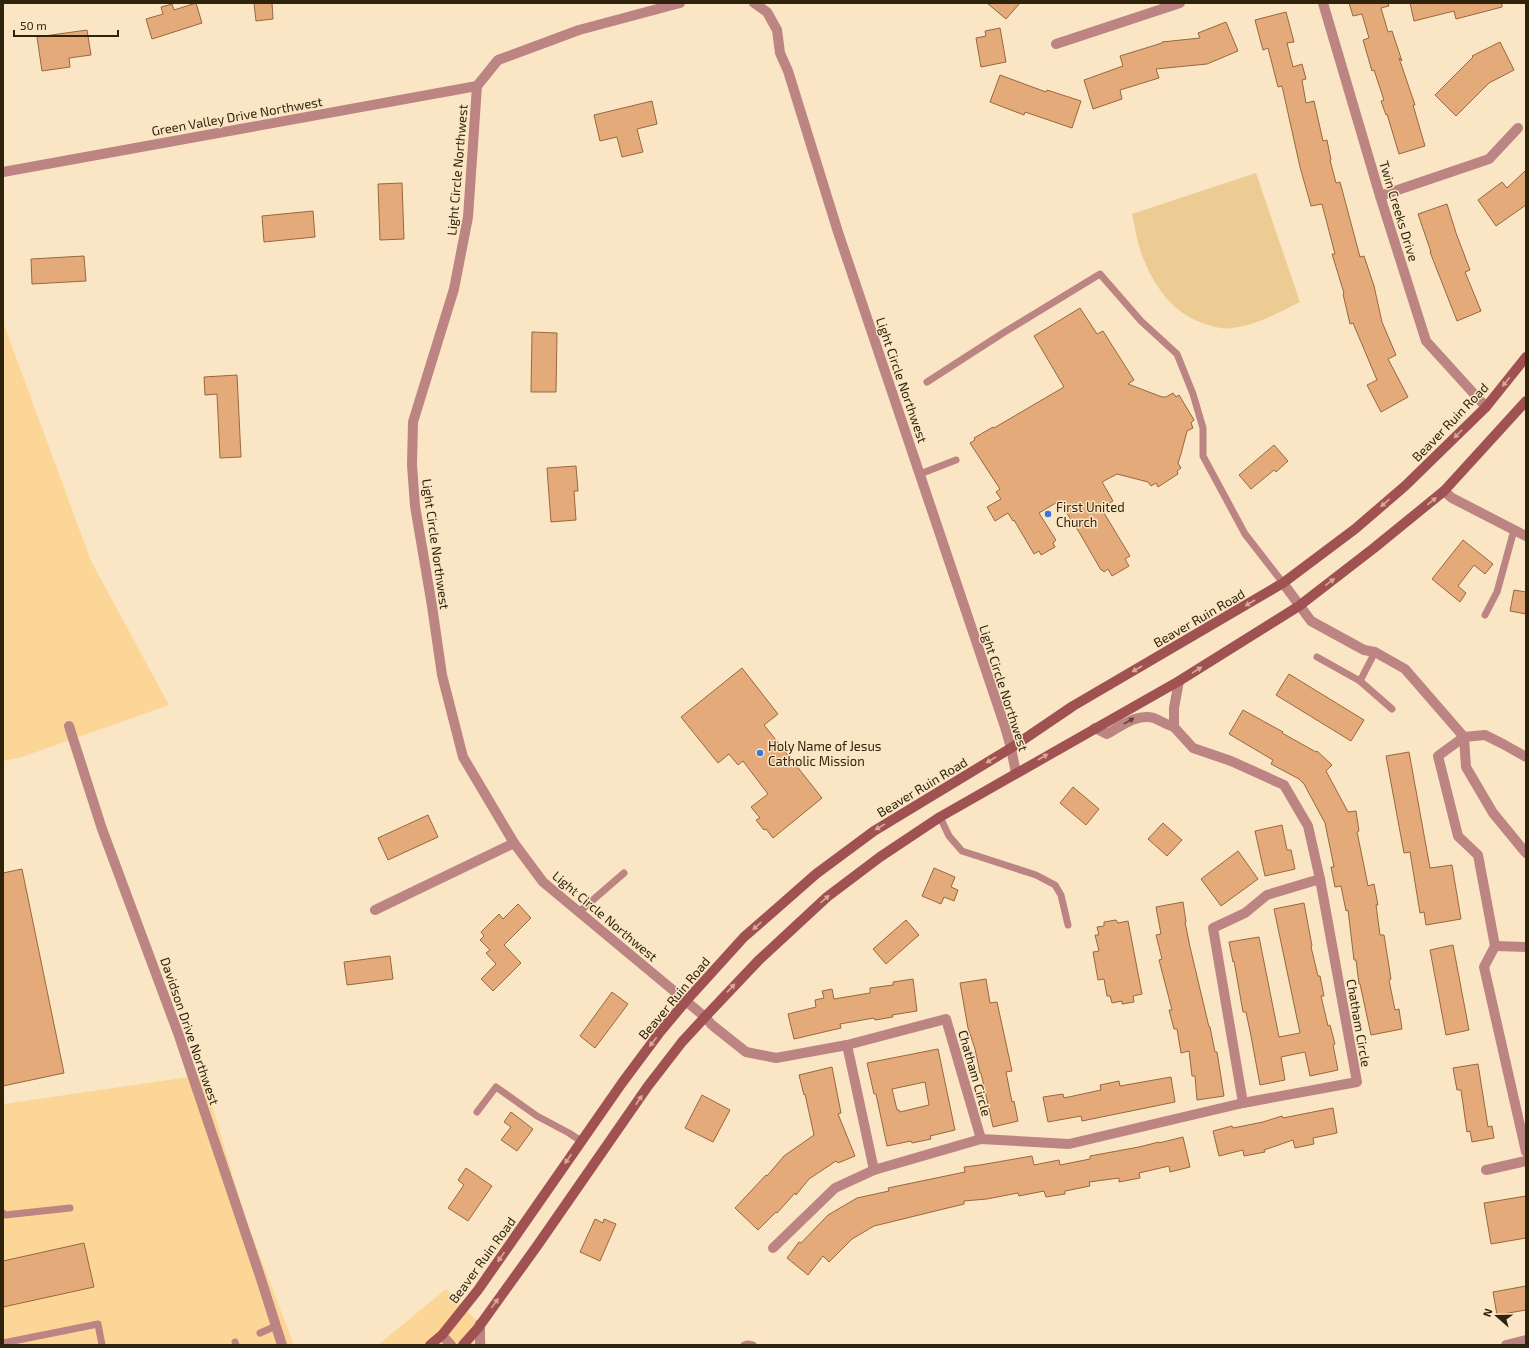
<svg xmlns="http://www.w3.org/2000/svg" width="1529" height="1348" viewBox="0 0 1529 1348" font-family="'Exo 2',sans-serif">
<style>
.built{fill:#fcd696}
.green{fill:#edcc94}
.building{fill:#e5aa79;stroke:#976840;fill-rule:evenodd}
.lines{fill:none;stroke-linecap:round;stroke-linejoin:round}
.service{stroke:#bc8482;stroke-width:7}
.minor{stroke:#bc8482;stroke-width:10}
.secondary{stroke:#a05152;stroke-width:10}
.oneway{fill:#d6aa97}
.oneway2{fill:#604535}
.poi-dot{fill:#3675e3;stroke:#fae6c5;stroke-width:1.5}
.labels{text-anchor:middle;stroke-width:3;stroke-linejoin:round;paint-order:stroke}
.street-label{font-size:13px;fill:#2f230c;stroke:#fae6c5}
.poi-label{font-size:13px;fill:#2f230c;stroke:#fae6c5;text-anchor:start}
</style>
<rect width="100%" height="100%" fill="#fae6c5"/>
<g class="built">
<path d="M3,322l88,239 78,144 -147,52 -19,4z"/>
<path d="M203,1075l43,145 48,125h-291v-241z"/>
<path d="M446,1289l29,30 13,26h-110z"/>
</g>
<path class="green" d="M1256,173l44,129c-20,10 -45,24 -68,26 -9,2 -21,-2 -30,-5 -30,-11 -49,-38 -60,-68 -5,-13 -7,-28 -10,-41z"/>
<g class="building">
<path d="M196,3l6,20 -50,16 -6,-20 17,-5 -2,-7 11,-3 2,6z"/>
<path d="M254,3h18l1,16 -17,2z"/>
<path d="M987,3h33l-14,16z"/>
<path d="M1349,3h39l1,3 -8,2 7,24 4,-1 10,30 -3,-3 16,47h-2l12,41 -26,8 -12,-40 -1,1 -5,-14 3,-1 -10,-30 -2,1 -9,-31 6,-2 -7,-24 -9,2z"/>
<path d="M1410,3h92v4l-46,12 -2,-8 -40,10z"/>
<path d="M1286,12l8,30 -7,1 6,24 9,-3 4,15 -4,1 4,23 8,-2 9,40 4,-1 4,20h-1l6,23 4,-1 20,75 4,-1 10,30 8,36 14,33 -8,4 20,38 -27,15 -14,-27 10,-5 -24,-57 -3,1 -7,-30 1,-1 -12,-39h3l-13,-50 -11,2 -11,-39 -18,-81 -4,1 -10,-39 -5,2 -8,-30z"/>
<path d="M1226,22l12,29 -31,13 -51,5 3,9 -39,12 2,9 -29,10 -9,-29 39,-14 -3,-10 42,-13v-1l38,-4 -2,-5z"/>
<path d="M1000,28l6,34 -25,5 -5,-29 10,-2 -1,-5z"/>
<path d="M87,30l4,25 -22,3 1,9 -28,4 -5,-34z"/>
<path d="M1500,42l14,28 -25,13 -33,33 -21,-21 38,-38 -1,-1z"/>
<path d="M1000,75l46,17 1,-2 34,11 -9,27 -47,-16 -1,3 -34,-13z"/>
<path d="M652,101l5,23 -20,5 6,23 -21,5 -5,-20 -17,4 -6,-26z"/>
<path d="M1526,170v35l-30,21 -18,-26 24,-18 5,6z"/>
<path d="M402,183l2,56 -24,1 -2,-56z"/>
<path d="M1447,204l9,29 14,37 -5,2 16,39 -24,10 -27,-69h1l-13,-38z"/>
<path d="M313,211l2,26 -51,5 -2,-26z"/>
<path d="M84,256l2,25 -54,3 -1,-25z"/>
<path d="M1080,308l17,26 6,-3 31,49 -6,4 34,13h4l7,-4 3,4 3,-2 15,25 -3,3 2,5 -6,3 -6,23 -3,9 3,5 -4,3 1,3 -20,13 -2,-4 -5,3 -3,-4 -31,-8 -15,8 11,19 -12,7 29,48 -5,3 4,7 -17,10 -4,-7 -4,3 -2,-2h-1l-22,-38 -20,-31 -20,12 17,27 -3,3 2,4 -14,8 -2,-4 -5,3 -20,-34 -1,1 -5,-8 -13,8 -8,-14 14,-8 -5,-7 4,-3 -30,-46 5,-3 -1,-2 19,-11 1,1 70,-41 -30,-51z"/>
<path d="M532,332l25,1 -1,59h-25z"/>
<path d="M237,375l4,82 -21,1 -3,-64 -12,1 -1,-18z"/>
<path d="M1274,445l14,16 -12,11 -2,-2 -23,19 -12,-14z"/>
<path d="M576,466l2,25h-4l2,29 -25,2 -4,-54z"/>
<path d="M1463,540l30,24 -8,10 -11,-9 -16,21 8,7 -6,9 -28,-23z"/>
<path d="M1514,590l12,2v22l-16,-3z"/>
<path d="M742,668l36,46 -14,11 58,73 -49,40 -7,-9 -2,1 -8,-10 4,-2 -9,-11 17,-13 -25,-33 -5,4 -9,-11 -11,9 -37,-46z"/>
<path d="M1289,674l75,46 -13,21 -75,-46z"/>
<path d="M1243,710l40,22 -1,1 34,19 1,-1 15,14 -6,6 22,41 8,-1 3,20 -2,1 6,29 5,25 6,-2 4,21h-2l4,30h4l7,44 -2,1 6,30 4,-1 3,20 -31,6 -11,-51h-1l-3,-24h-2l-6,-50 -2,1 -5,-25 -6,1 -4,-20h3l-9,-44 -21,-39 -5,-5 -28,-15 2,-4 -44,-26z"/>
<path d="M1409,752l21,116 22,-3 9,54 -35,6 -2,-13 -4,1 -10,-61 -6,1 -18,-97z"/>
<path d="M1073,787l26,22 -13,16 -26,-22z"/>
<path d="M428,815l10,22 -50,23 -10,-22z"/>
<path d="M1163,823l19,17 -15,16 -19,-17z"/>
<path d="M1282,825l5,25h4l4,19 -30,7 -10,-45z"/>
<path d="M1238,851l20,28 -37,27 -20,-27z"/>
<path d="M934,868l21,9 -4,10 7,3 -4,11 -10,-4 -3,7 -19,-8z"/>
<path d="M22,869l42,204 -61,13v-213z"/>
<path d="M1183,902l3,20h-1l5,25 19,80h1l5,25h2l7,44 -27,4 -2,-24h-3l-3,-25 -8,2 -4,-24h-3l-5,-19h3l-13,-50 3,-1 -6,-24 5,-1 -5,-27z"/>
<path d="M1304,903l8,43 -1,1 7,29h2l4,20h-3l7,30 2,-1 5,19 -2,1 5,25 -28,6 -5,-24 -24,5 4,23 -25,5 -9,-49 -5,-24h-3l-9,-51 -1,1 -4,-20 30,-5 20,100 21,-4 -26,-124z"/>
<path d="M518,904l13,14 -27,27 17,18 -28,28 -12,-12 15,-15 -10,-11 4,-3 -10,-10 4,-4 -3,-4 18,-18 4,5z"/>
<path d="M906,920l13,15 -33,29 -13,-15z"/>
<path d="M1116,920l2,3 10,-2 14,73 -9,2 1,6 -12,2v-3l-10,2 -2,-7h-3l-3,-17 -6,1 -5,-28 6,-1 -4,-16h4l-2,-8 7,-1v-4z"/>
<path d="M1453,945l16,85 -23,5 -16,-85z"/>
<path d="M390,956l3,23 -46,6 -3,-23z"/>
<path d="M913,979l4,32 -25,4 1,2 -18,3 -1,-2 -34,6 1,4 -47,11 -6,-25 28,-7 -1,-7 9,-2 -2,-7 10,-2 2,10 36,-6v-5l23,-3v-3z"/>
<path d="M986,979l4,24 7,-1 15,69 -6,1 6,30 2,-1 4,20 -25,6 -12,-54h-1l-5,-24 -7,-21 -8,-45z"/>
<path d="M612,992l16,12 -33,44 -15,-12z"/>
<path d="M938,1049l17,81 -25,6 1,3 -19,4 -1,-2 -24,5 -11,-52h-2l-7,-31zM925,1082l4,23 -29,7 -1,-2h-2l-5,-21z"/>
<path d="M1478,1064l10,63 4,-1 2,12 -22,4 -2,-11 -3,1 -6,-42h-4l-4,-22z"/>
<path d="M832,1067l9,46 -3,1 17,42 -17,7 -2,-2 -27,18 -13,16 -1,-2 -18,20 -1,-1 -18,18 -23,-22 31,-33 1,1 17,-20 30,-21 -9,-41 -1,1 -5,-20z"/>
<path d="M1171,1077l4,25 -93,19 -1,-5 -33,6 -5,-25 20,-3 1,4 37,-8 -1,-5 19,-4 1,5z"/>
<path d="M702,1095l28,15 -17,32 -28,-14z"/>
<path d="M1333,1108l4,25 -24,5 1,6 -19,4 -2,-8 -29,10 1,2 -21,4 -1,-6 -24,6 -6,-25 19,-5 1,2 30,-6 19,-6 1,2z"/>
<path d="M511,1112l22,17 -16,22 -16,-11 10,-13 -7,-5z"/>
<path d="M1183,1137l7,30 -20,5 -1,-6 -30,7 1,5 -21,4v-4l-30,4 1,4 -25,5v3l-19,3 -2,-6 -25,5 -1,-3 -31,6 -23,2v3l-90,22 -22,13 -23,23 -6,-6 -15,19 -21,-17 12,-16 2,1 27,-28 29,-17 32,-7 -1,-3 77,-16 -1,-5 16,-2 52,-9 2,9 25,-5 1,5 30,-6v-3l49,-9 20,-5v1z"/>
<path d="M466,1168l26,18 -24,35 -20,-13 16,-23 -6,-5z"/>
<path d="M1526,1196v42l-35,6 -7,-41z"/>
<path d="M595,1219l8,4 1,-4 12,5 -16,37 -20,-9z"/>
<path d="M84,1243l10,44 -91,20v-46z"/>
<path d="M1526,1286v24l-29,5 -4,-23z"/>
</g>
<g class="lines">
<g class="service">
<path d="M927,382l76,-49 97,-59 41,47 36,33 16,40 10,34v28l42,78 38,49"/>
<path d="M920,474l36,-14"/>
<path d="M1485,615l12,-23 17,-62"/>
<path d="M1317,657l43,24 15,-29"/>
<path d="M1360,681l32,28"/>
<path d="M940,817l9,19 13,15 74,24 19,10 6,10 7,30"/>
<path d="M579,912l45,-39"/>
<path d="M477,1112l19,-25 41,29 32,17 12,8"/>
<path d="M3,1213l2,2 65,-7"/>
<path d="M260,1333l16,-7"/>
<path d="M235,1342l1,3"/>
<path d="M3,1343l95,-19 4,21"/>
<path d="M744,1345l3,-1 6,1"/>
</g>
<g class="minor">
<path d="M680,3l-101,27 -81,30 -21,26 -9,131 -14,72 -41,133 -1,43 3,41 17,100 10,69 21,82 51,86 29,39 131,109 31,26 7,8 34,27 30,6 71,-13 99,-26 35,120 88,5 174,-41 114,-21 -37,-203 -12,-53 -24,-41 -53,-24 -38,-13 -19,-21v-19l5,-27"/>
<path d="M754,3l13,9 10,18 3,23 8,18 50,161 167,495 6,21 5,25"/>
<path d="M1323,3l57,193 46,145 60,66"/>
<path d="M1056,44l124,-41"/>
<path d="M3,172l474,-86"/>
<path d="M1380,196l109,-37 29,-31"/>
<path d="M1444,491l8,7 74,38"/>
<path d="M1283,583l28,38 53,29 11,2 30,17 59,68 2,30 27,46 33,40"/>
<path d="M69,726l33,103 76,204 82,243 22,69"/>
<path d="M1095,728l12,6c14,-8 30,-21 47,-16 7,3 13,7 20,9"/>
<path d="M1526,757l-23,-13 -18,-9 -21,2 -26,19 20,80 20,19 17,91 -11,21 42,185"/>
<path d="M375,910l139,-67"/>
<path d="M1495,946l31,1"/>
<path d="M847,1045l27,125"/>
<path d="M1243,1103l-30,-175 32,-15 22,-18 53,-16"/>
<path d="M1486,1170l40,-9"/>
<path d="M773,1248l62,-60 39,-18 107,-31"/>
<path d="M442,1335l9,10"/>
<path d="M480,1345v-21"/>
<path d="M1506,1345l20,-5"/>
</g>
<g class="secondary">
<path d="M430,1345l12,-10 36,-45 144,-207 38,-51 26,-31 58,-64 31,-27 41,-36 58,-43 137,-83 62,-42 210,-123 72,-54 50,-43 81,-79 40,-50"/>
<path d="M463,1345l15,-17 59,-82 111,-160 34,-44 23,-25 53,-56 69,-64 53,-40 60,-40 239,-136 120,-75 75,-58 70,-57 82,-90"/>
</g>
</g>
<defs><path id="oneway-solid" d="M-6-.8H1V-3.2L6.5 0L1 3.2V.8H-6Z"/></defs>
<g class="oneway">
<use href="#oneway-solid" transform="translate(1506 382) rotate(129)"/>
<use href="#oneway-solid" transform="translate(1458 434) rotate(135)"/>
<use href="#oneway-solid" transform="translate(1432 501) rotate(-39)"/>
<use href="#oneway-solid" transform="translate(1385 503) rotate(139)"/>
<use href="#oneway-solid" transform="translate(1330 582) rotate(-37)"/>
<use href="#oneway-solid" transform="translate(1250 603) rotate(150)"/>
<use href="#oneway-solid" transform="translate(1137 669) rotate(150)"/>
<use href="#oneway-solid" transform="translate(1197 670) rotate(-32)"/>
<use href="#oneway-solid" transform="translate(1043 757) rotate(-30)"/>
<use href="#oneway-solid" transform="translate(991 760) rotate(149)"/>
<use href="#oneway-solid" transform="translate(880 827) rotate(149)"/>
<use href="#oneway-solid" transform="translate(825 899) rotate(-41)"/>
<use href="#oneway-solid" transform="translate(757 926) rotate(138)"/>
<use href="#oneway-solid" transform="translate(731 988) rotate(-47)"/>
<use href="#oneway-solid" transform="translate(653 1042) rotate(128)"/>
<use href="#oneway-solid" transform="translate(639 1100) rotate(-56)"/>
<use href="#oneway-solid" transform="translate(568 1159) rotate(125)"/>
<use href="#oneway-solid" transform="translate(501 1257) rotate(125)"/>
<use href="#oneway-solid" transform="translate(495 1303) rotate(-54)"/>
</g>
<use class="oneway2" href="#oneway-solid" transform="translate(1129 721) rotate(-29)"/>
<g class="poi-dot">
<circle cx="1048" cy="514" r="4"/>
<circle cx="760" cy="753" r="4"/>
</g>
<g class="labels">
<g class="street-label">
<text transform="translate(237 116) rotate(-10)" y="5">Green Valley Drive Northwest</text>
<text transform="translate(457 170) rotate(-85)" y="5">Light Circle Northwest</text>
<text transform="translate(1399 211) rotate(73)" y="5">Twin Creeks Drive</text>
<text transform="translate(902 380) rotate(71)" y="5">Light Circle Northwest</text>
<text transform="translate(1450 422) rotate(-46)" y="5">Beaver Ruin Road</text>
<text transform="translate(436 544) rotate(82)" y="5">Light Circle Northwest</text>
<text transform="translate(1199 618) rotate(-30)" y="5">Beaver Ruin Road</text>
<text transform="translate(1004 688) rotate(72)" y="5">Light Circle Northwest</text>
<text transform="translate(922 787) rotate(-31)" y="5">Beaver Ruin Road</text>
<text transform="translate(605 916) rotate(40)" y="5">Light Circle Northwest</text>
<text transform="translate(674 998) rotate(-50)" y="5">Beaver Ruin Road</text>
<text transform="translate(1359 1023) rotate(80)" y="5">Chatham Circle</text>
<text transform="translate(190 1031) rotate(71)" y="5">Davidson Drive Northwest</text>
<text transform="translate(975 1073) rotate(74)" y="5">Chatham Circle</text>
<text transform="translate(482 1260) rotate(-54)" y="5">Beaver Ruin Road</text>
</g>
<g class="poi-label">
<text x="1056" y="512">First United<tspan x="1056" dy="15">Church</tspan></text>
<text x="768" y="751">Holy Name of Jesus<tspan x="768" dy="15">Catholic Mission</tspan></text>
</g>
</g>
<rect width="1529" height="1348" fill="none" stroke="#2f230c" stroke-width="8"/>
<g transform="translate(1497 1316) rotate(290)" stroke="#fae6c5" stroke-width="3" paint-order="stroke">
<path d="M0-3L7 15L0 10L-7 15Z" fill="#2f230c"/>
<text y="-6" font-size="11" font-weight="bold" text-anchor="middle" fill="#2f230c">N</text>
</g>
<path d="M14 30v6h104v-6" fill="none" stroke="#2f230c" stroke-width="2"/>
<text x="20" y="30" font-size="12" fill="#2f230c" stroke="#fae6c5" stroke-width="3" paint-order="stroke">50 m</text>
</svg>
